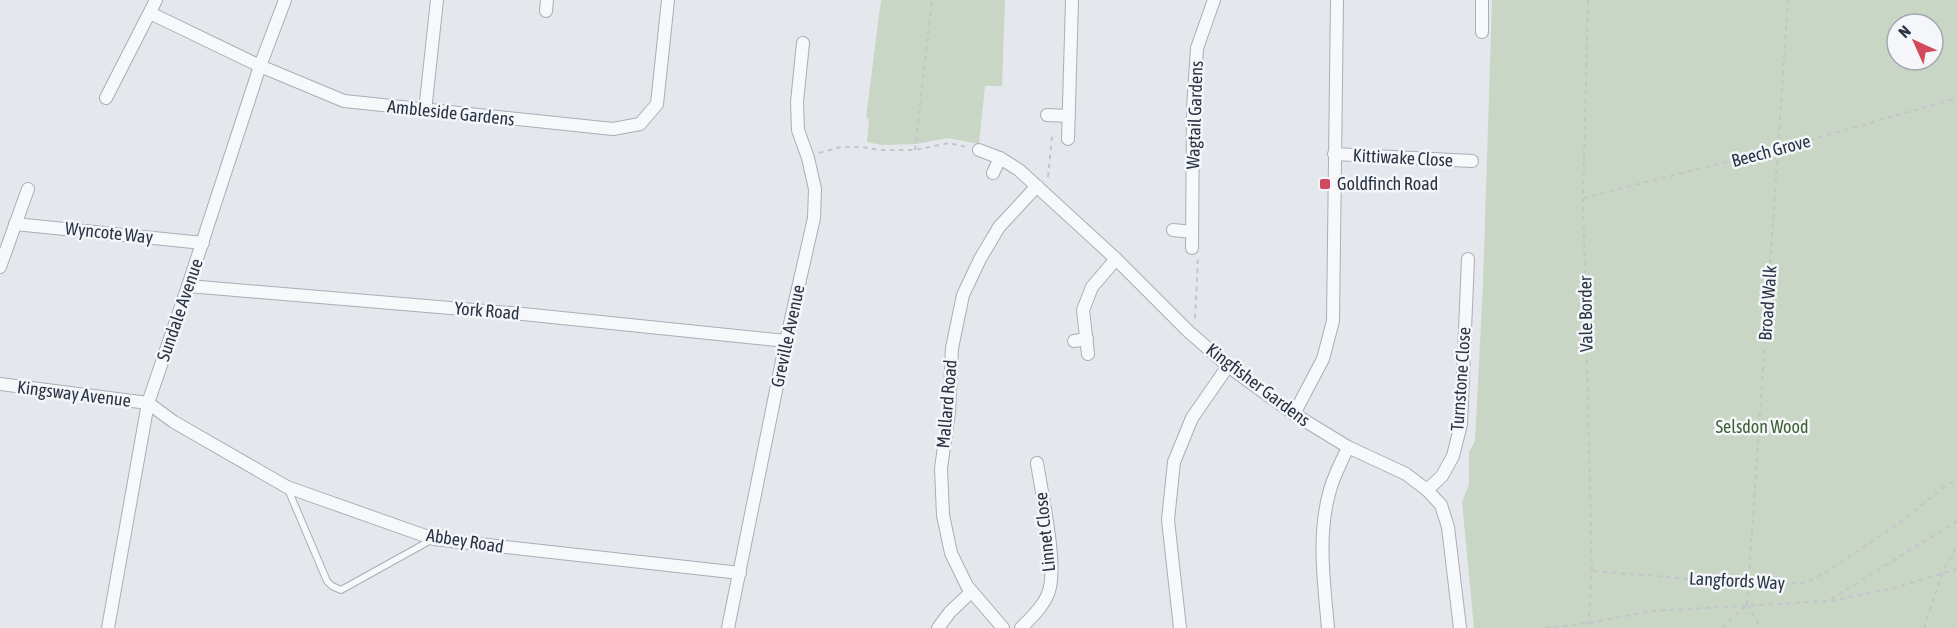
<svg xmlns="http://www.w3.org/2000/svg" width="1957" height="628" viewBox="0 0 1957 628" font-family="'Asap Condensed',sans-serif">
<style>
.green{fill:#c9d6c5;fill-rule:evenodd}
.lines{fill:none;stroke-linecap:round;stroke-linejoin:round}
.lane-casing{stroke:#a9aeb7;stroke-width:8}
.street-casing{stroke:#a9aeb7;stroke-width:14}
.path{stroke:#c2c5cb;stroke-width:2;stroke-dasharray:4.5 4.5;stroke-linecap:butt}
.lane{stroke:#f7f8fa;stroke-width:6}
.street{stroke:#f7f8fa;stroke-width:12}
.poi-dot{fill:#d1495b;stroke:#f4f6f9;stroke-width:2}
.labels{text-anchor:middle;stroke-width:5;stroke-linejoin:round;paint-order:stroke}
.street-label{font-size:18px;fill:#2b3445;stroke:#f4f6f9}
.poi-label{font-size:18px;fill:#2b3445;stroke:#f4f6f9;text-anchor:start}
.park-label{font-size:18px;fill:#3f6138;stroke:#f4f6f9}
</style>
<rect width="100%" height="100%" fill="#e4e7ec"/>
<g class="green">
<path d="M881,0h124l-3,86h-17l-6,58 -31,-6 -33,6 -34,1 -14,-3 2,-23 -3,-2z"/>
<path d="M1492,0h465v628h-483l-12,-126 7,-18v-32l6,-11 8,-157zM1897,24h36v36h-36z"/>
</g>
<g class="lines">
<g class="lane-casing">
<path id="lane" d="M287,487l40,94 5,5 9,4 92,-51"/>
</g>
<g class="street-casing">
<g id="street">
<path d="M1482,0v32"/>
<path d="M546,11l1,-11"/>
<path d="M150,13l110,53 84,35 269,28 27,-5 17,-20 11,-104"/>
<path d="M106,98l50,-98"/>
<path d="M425,111l12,-111"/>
<path d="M1047,115l22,1"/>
<path d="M1068,139l4,-139"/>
<path d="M979,150l21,8 19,12 97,89 72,72 40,35 66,48 54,33 58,27 21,16 14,15 7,22 12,101"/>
<path d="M1334,154l138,7"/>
<path d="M993,173l7,-15"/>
<path d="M15,224l188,19"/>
<path d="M1173,230l19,2"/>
<path d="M1192,248l1,-139 4,-61 17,-48"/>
<path d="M0,267l28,-78"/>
<path d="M188,286l335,28 263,27"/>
<path d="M1074,341l13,-2"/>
<path d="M1088,354l-5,-44 9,-23 24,-28"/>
<path d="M0,384l148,19 26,19 113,65 147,52 306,34"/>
<path d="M1294,414l29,-55 10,-38 4,-321"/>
<path d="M1427,490l15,-14 11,-20 8,-32 7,-165"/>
<path d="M108,628l40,-225 40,-117 72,-220 25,-66"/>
<path d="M728,628l58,-287 28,-123 1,-29 -7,-31 -10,-28 -1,-28 6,-59"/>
<path d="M938,628l12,-16 21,-20"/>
<path d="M1003,628l-36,-42 -16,-33 -8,-38 -2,-47 8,-56 3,-64 11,-53 17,-36 19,-32 38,-41"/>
<path d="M1021,628c11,-11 26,-25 29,-41 6,-30 -8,-92 -13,-124"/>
<path d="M1180,628l-12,-108 6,-58 18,-44 36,-52"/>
<path d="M1328,628c-4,-45 -11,-94 2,-138 4,-15 12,-29 18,-43"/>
</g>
</g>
<g class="path">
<path d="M1588,0l-5,198 9,373 -4,57"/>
<path d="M915,150l17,-150"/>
<path d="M819,153l22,-6h20l19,3h35l34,-7 18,4"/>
<path d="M1048,177l4,-41 4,1"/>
<path d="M1583,198l195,-49 179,-51"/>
<path d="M1195,318l3,-60"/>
<path d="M1594,571l169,14 42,-2 23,-12 67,-45 53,-42 9,-4"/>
<path d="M1831,601l62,-13 64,-19"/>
<path d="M1747,605l41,-605"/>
<path d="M1747,605l14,23"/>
<path d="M1545,628l43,-5 65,-12 175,-10 129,-80"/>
<path d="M1722,628l25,-23"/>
<path d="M1924,628l18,-55 15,-27"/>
</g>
<use href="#lane" class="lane"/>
<use href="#street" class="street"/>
</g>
<rect class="poi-dot" x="1319" y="178" width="12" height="12" rx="3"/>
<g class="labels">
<g class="street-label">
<text transform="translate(451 113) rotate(6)" y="6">Ambleside Gardens</text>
<text transform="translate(1195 115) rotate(-88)" y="6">Wagtail Gardens</text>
<text transform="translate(1771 151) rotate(-15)" y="6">Beech Grove</text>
<text transform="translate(1403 158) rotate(3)" y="6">Kittiwake Close</text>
<text transform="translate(109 233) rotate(6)" y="6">Wyncote Way</text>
<text transform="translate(1768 303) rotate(-86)" y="6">Broad Walk</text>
<text transform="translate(180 310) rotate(-71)" y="6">Sundale Avenue</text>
<text transform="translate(487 311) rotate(5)" y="6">York Road</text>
<text transform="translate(1586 314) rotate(-91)" y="6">Vale Border</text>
<text transform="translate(788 336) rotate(-78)" y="6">Greville Avenue</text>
<text transform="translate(1461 379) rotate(-86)" y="6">Turnstone Close</text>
<text transform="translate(1258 385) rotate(37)" y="6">Kingfisher Gardens</text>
<text transform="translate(74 394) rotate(7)" y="6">Kingsway Avenue</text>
<text transform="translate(947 404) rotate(-85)" y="6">Mallard Road</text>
<text transform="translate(1045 532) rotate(-96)" y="6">Linnet Close</text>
<text transform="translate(465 541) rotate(9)" y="6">Abbey Road</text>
<text transform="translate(1737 581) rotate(3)" y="6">Langfords Way</text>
</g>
<g class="poi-label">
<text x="1337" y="190">Goldfinch Road</text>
</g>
<g class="park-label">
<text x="1762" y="433">Selsdon Wood</text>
</g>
</g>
<g transform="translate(1915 42) rotate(315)"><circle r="28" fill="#f4f6f9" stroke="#a4a8b1" stroke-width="1.5"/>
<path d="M0-4.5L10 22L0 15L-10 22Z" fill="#d1495b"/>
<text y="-9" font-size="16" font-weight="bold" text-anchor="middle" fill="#2b3445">N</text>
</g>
</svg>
